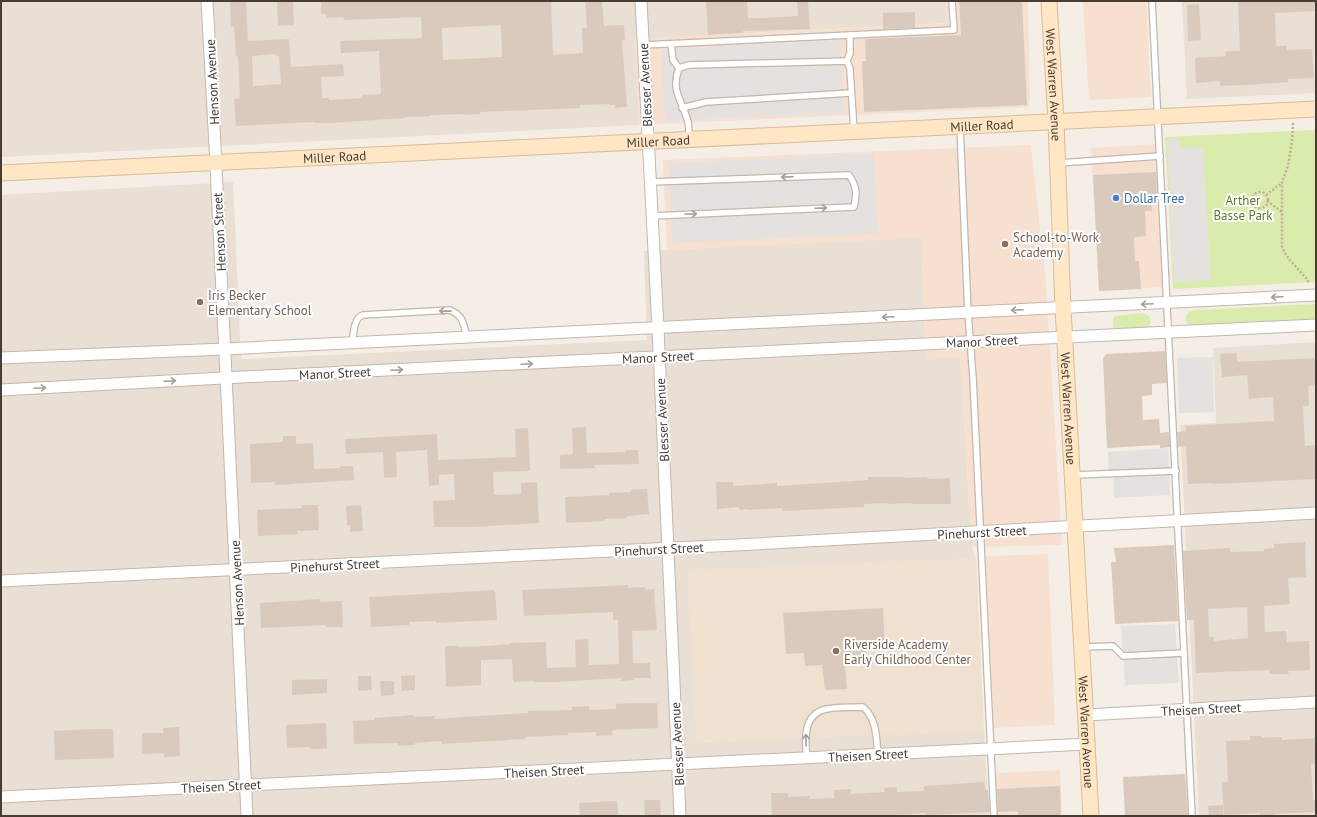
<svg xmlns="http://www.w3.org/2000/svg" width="1317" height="817" viewBox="0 0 1317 817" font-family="'PT Sans',sans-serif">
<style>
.residential{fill:#e9dfd4}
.commercial{fill:#f8e0d0}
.education{fill:#efe0cf}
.green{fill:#daecac}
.parking{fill:#e5e1df}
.building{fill:#dacabe;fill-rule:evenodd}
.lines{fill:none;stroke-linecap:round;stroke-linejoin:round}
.lane-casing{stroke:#c4b7ab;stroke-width:8}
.street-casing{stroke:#c4b7ab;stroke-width:13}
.secondary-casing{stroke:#dbbc94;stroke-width:17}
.path{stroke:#c4ad98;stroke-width:2.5;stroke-dasharray:2 2;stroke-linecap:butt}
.lane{stroke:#fff;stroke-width:5.5}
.street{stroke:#fff;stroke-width:11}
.secondary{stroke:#ffe7c6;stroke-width:15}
.oneway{stroke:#a49e9a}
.shop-dot{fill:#3f7fe0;stroke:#fff;stroke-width:1.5}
.education-dot{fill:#8d6e63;stroke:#fff;stroke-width:1.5}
.labels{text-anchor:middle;stroke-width:4;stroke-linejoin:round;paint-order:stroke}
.street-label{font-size:13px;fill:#483d35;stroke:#fff}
.shop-label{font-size:13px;fill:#366cbe;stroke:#fff;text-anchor:start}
.park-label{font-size:13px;fill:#567f23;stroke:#fff}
.education-label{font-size:13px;fill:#785e54;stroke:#fff;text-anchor:start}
</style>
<rect width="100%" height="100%" fill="#f4eee6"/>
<g class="residential">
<path d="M1,1h945l1,22 -312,16 4,86 -638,32z"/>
<path d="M1182,1h134v92l-129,6z"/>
<path d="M233,182l8,177 406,-19 -3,-89 277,-14 5,123 34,-4 12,191 4,12 -288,12 8,171 288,-12 5,86h-988v-621z"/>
<path d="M1316,342v474h-117l-19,-391 36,-2 -3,-75z"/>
</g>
<g class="commercial">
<path d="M946,1h82l2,98 -2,8 -389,18 -5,-86 313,-16z"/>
<path d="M1083,1h63l5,96 -62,3z"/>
<path d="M1155,144l7,143 -63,4 -8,-143z"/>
<path d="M1031,145l15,139 16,261 -90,2 -12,-191 -34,4 -5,-122 -254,12 -4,-90z"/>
<path d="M1048,554l7,171 -61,3 -8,-172z"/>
<path d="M1060,770l2,46h-65l-2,-43z"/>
</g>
<path class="education" d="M976,559l8,171 -289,12 -7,-171z"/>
<g class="green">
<path d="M1315,130l1,152 -143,7 -8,-152z"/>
<path d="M1316,304v16l-122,6h-4l-4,-4v-6l3,-4 5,-2z"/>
<path d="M1141,313c6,1 8,2 10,7l-2,7 -4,2h-28l-4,-2v-9l3,-2z"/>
</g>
<g class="parking">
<path d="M840,40l4,73 -179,8 -4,-72z"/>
<path d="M1167,139h11l1,9 24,-1 8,133 -37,2z"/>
<path d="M874,154l4,80 -206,9 -3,-80z"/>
<path d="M1213,357l1,55 -35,1 -2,-55z"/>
<path d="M1168,448l2,47 -56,3 -1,-25h-4l-1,-21z"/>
<path d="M1175,624l4,59 -54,2 -4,-59z"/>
</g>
<g class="building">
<path d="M246,1l2,40 41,-2 2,28 52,-3 1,12 -23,1 1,21h7v2l33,-2v-3l19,-1 -2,-43 -38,2 -1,-12 82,-3 -1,-21 -77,3 -1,-3 -16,1 -1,-4h-5v-13h230l2,54 30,-2 -1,-25h5l-2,-27h17l2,25 20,-1 1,15h-3l5,67 -12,1v-3h-5v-1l-30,1v3l-100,4v2l-16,1v-1l-34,1v1l-25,1v1l-75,5h-16v-1l-78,4 -2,-27 6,-1 -2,-42 -2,1 -2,-30h-3l-1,-25zM501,25l1,32 -59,3 -1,-32zM275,54l1,2h3l2,28 -28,2 -1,-30z"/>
<path d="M277,1h16l1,24 -16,1z"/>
<path d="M706,1h41l1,17h13l37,-2 -1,-15h11l2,28 -67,2v2l-35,2z"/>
<path d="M959,1h63l5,104 -163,7 -2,-51h4l-1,-22 96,-4z"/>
<path d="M1265,1h51v10l-41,2 1,33h11v4l25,-1 2,29 -26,1v3l-42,3 -26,1v-5l-24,2 -1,-25 31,-2 -1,-5h15l-2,-49z"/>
<path d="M1199,4l2,36 -13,1 -1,-36z"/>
<path d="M915,12v16l-32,1v-16z"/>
<path d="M1156,172l1,25 -6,1 1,13h-7l1,25 -12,1 1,24h4l2,28 -42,2 -6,-116z"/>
<path d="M1165,351l2,32 -15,1v11l-10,1 1,24 16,-1 1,14 9,-1 1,15 -10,1v-3l-53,3 -4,-90 3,-4z"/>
<path d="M1237,353v9l79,-4v27l-8,1 1,20h-6l2,40 11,-1v34l-103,5v-1l-25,1 -2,-38 -8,1 -1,-15 9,-1 -1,-5 89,-5 -1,-24 -24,2 -2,-24 -25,2 -2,-23z"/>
<path d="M586,427l1,26 38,-1v-2h13l1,14 -44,1v3l-35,1v-14l13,-1 -1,-26z"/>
<path d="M528,428l2,43 -37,1 1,23 27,-1v-11l16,-1 2,41 -66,4h-39l-1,-26 22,-1 -1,-26 -15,1v10l-10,1 -2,-36 -31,2 1,25 -13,1 -1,-26 -37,2 -1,-15 92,-5 1,26 78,-3 -1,-28z"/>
<path d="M283,436h13v8l17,-1 1,26 26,-1v-2h13l1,14 -79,5v-3l-24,1 -1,-39 33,-2z"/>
<path d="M868,477h36v1l23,-1 1,2 22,-1 1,26h-39v-1l-24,1v-1l-24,1v3l-81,4v-3l-36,2v-1l-7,1 -1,-3 -22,2 -1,-27h17v4l44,-3v3l91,-6z"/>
<path d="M647,489l2,25 -22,2v2l-22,1v2l-39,2 -1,-26 44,-2v-2l22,-1v-2z"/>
<path d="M301,505h17l1,25 -22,1 1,3 -40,2 -1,-26 45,-2z"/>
<path d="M361,505l2,26 -13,1v-7h-3l-1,-19z"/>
<path d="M1305,542l1,35 -18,1 2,26 -26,2 1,26 21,-1 1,11 22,-1 1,29 -22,1 1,3h-20v-4l-73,3 -2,-53h-7l-4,-69 47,-3v4l34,-1v-2l10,-1v-4zM1247,607l1,31 -34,3v-4h-5l-1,-28z"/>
<path d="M1174,545l4,76 -63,3 -4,-62h5l-2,-14z"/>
<path d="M628,585v3l17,-1 1,3 8,-1 3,41 -25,1 1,32h17l1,15h-17l1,2 -14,1v-3l-65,4h-22v-1l-21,1 -1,-23 -31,1v25l-35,2 -1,-41h13v1l30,-1 22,-2v-1l36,-1 1,26 29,-1 -1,-27 13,-1 1,26 30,-1 -1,-44h-5v-8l-89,4 -2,-26z"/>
<path d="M495,590l2,30 -61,3v-2l-27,1v3l-38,2 -2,-30z"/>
<path d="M320,599v3l22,-1 1,26h-17v-2l-65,3 -1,-25z"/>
<path d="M883,608l2,41 -19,1 1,13 -22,1 2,25 -22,1 -3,-25 -17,1 -1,-13 -18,1 -3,-41z"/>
<path d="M415,675v15l-13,1 -1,-15z"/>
<path d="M358,676h13l1,14 -14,1z"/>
<path d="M327,679v14l-35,2v-15z"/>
<path d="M380,681h14v14l-13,1z"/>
<path d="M632,703h25l1,25 -46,2 1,5 -17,1v-4l-28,1v2l-43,2v2l-66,4 -17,1v-3l-27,2v2l-17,1v-3l-44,1 -1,-23 22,-1v-2l39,-3v2l21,-1v3l28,-2 65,-4v-2l44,-1v-3l17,-1v4l27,-1v-5z"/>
<path d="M326,723l1,26h-16l-1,-2 -23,1 -1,-23z"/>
<path d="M179,727l1,29 -16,1v-4l-22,1v-21h21v-5z"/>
<path d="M92,729h21l1,29 -59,2 -1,-29z"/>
<path d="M1250,736h11v2l21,-1v3l34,-2v26h-5l2,36h3v12l-42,2v2h-14v-3l-36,2 -2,-33h6l-2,-41 24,-1z"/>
<path d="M1185,774l3,42h-63l-2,-39z"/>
<path d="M984,782l1,8h3l2,22 -64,3 -1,-2 -42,3h-111l-1,-23h17v4l22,-1v3l24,-1v-8l17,-1v5l34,-2 -1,-4 13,-1v5l27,-1v-5z"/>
<path d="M1060,786l1,30h-43v-5l-19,1 -1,-1 -1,-22z"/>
<path d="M644,800h16l1,16h-16z"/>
<path d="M617,801l1,15h-38l-1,-13z"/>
<path d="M1223,805v11h-14l-1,-10z"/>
</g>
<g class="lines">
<g class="lane-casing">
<g id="lane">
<path d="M1152,1l40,815"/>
<path d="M671,44l2,16 6,8"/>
<path d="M643,45l311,-15 -2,-29"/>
<path d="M847,61l3,-8v-18"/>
<path d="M682,108l24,-6 145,-9"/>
<path d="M960,127l8,186 5,65 21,438"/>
<path d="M689,138c0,-5 0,-11 -1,-16 -5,-21 -18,-30 -9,-54l10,-3 158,-4 3,8 4,62"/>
<path d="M1058,163l102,-7"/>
<path d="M650,182l199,-7c8,12 8,18 5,32l-202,9"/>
<path d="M352,343c2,-9 1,-25 11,-28l87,-5c14,6 13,14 17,27"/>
<path d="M1074,475l102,-4"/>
<path d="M1083,647l30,-1 10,10 61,-3"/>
<path d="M807,758c-1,-8 -2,-16 -1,-23 3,-33 31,-27 57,-28 14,12 13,30 15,47"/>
</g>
</g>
<g class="street-casing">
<g id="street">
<path d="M207,1l8,145 32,670"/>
<path d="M641,1l17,327 22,488"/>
<path d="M1,358l224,-9 1091,-54"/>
<path d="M1,390l241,-13 1074,-52"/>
<path d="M1,581c438,-21 877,-42 1315,-68"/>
<path d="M1086,715l230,-13"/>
<path d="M1,797l1087,-53"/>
</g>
</g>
<g class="secondary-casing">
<g id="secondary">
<path id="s1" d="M1049,1l7,121 7,186 28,508"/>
<path id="s2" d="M1,173l1315,-64"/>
</g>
</g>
<g class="path">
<path d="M1293,123l-1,18 -4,25 -6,16v64l2,6 6,8 15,17 3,3v3"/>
<circle cx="1260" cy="200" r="8"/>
<path d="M1266,195l16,-12"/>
<path d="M1267,201l15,11"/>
</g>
<use href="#lane" class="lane"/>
<use href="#street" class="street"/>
<use href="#secondary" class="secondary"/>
</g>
<defs><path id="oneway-shaft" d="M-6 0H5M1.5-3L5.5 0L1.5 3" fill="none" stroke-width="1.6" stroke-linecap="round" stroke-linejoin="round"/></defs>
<g class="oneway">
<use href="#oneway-shaft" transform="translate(787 177) rotate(178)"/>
<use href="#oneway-shaft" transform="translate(821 208) rotate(-2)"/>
<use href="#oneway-shaft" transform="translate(691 214) rotate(-3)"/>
<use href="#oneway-shaft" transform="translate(1277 297) rotate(177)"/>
<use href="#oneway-shaft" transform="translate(1147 304) rotate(177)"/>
<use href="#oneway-shaft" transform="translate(1017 310) rotate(177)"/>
<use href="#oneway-shaft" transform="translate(445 311) rotate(-179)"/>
<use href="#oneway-shaft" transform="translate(888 317) rotate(177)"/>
<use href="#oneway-shaft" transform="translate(527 364) rotate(-3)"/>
<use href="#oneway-shaft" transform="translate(397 370) rotate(-3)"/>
<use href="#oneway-shaft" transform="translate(170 381) rotate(-3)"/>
<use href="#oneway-shaft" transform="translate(40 388) rotate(-3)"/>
<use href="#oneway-shaft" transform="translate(806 740) rotate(-91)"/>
</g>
<circle class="shop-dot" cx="1116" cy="198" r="4"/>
<g class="education-dot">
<circle cx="1005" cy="244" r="4"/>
<circle cx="200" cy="302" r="4"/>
<circle cx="836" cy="651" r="4"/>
</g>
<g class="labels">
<g class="street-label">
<text transform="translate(212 82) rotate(-93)" y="5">Henson Avenue</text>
<text transform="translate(645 85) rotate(-93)" y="5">Blesser Avenue</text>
<text dy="5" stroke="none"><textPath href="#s1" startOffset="84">West Warren Avenue</textPath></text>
<text dy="5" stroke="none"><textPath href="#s2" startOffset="982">Miller Road</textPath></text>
<text dy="5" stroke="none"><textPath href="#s2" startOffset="658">Miller Road</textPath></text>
<text dy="5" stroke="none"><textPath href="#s2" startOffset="334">Miller Road</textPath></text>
<text transform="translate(219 232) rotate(-93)" y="5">Henson Street</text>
<text transform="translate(982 341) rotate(-3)" y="5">Manor Street</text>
<text transform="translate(658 357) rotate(-3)" y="5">Manor Street</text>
<text transform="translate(335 373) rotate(-3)" y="5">Manor Street</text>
<text dy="5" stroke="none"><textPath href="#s1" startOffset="408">West Warren Avenue</textPath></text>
<text transform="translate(662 420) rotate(-93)" y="5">Blesser Avenue</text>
<text transform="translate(982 532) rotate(-3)" y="5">Pinehurst Street</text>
<text transform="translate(659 549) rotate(-3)" y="5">Pinehurst Street</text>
<text transform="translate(335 565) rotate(-3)" y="5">Pinehurst Street</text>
<text transform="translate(237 583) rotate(-93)" y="5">Henson Avenue</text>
<text transform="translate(1201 709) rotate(-3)" y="5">Theisen Street</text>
<text dy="5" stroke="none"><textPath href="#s1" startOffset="732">West Warren Avenue</textPath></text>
<text transform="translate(677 744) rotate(-93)" y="5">Blesser Avenue</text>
<text transform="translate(868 755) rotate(-3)" y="5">Theisen Street</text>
<text transform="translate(544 771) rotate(-3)" y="5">Theisen Street</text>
<text transform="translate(221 786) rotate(-3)" y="5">Theisen Street</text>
</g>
<g class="shop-label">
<text x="1124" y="203">Dollar Tree</text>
</g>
<g class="park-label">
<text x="1243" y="205">Arther<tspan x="1243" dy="15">Basse Park</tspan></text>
</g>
<g class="education-label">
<text x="1013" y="242">School-to-Work<tspan x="1013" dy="15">Academy</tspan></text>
<text x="208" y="300">Iris Becker<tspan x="208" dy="15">Elementary School</tspan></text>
<text x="844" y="649">Riverside Academy<tspan x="844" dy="15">Early Childhood Center</tspan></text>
</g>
</g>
<rect width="1317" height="817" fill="none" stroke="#483d35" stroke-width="4"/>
</svg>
